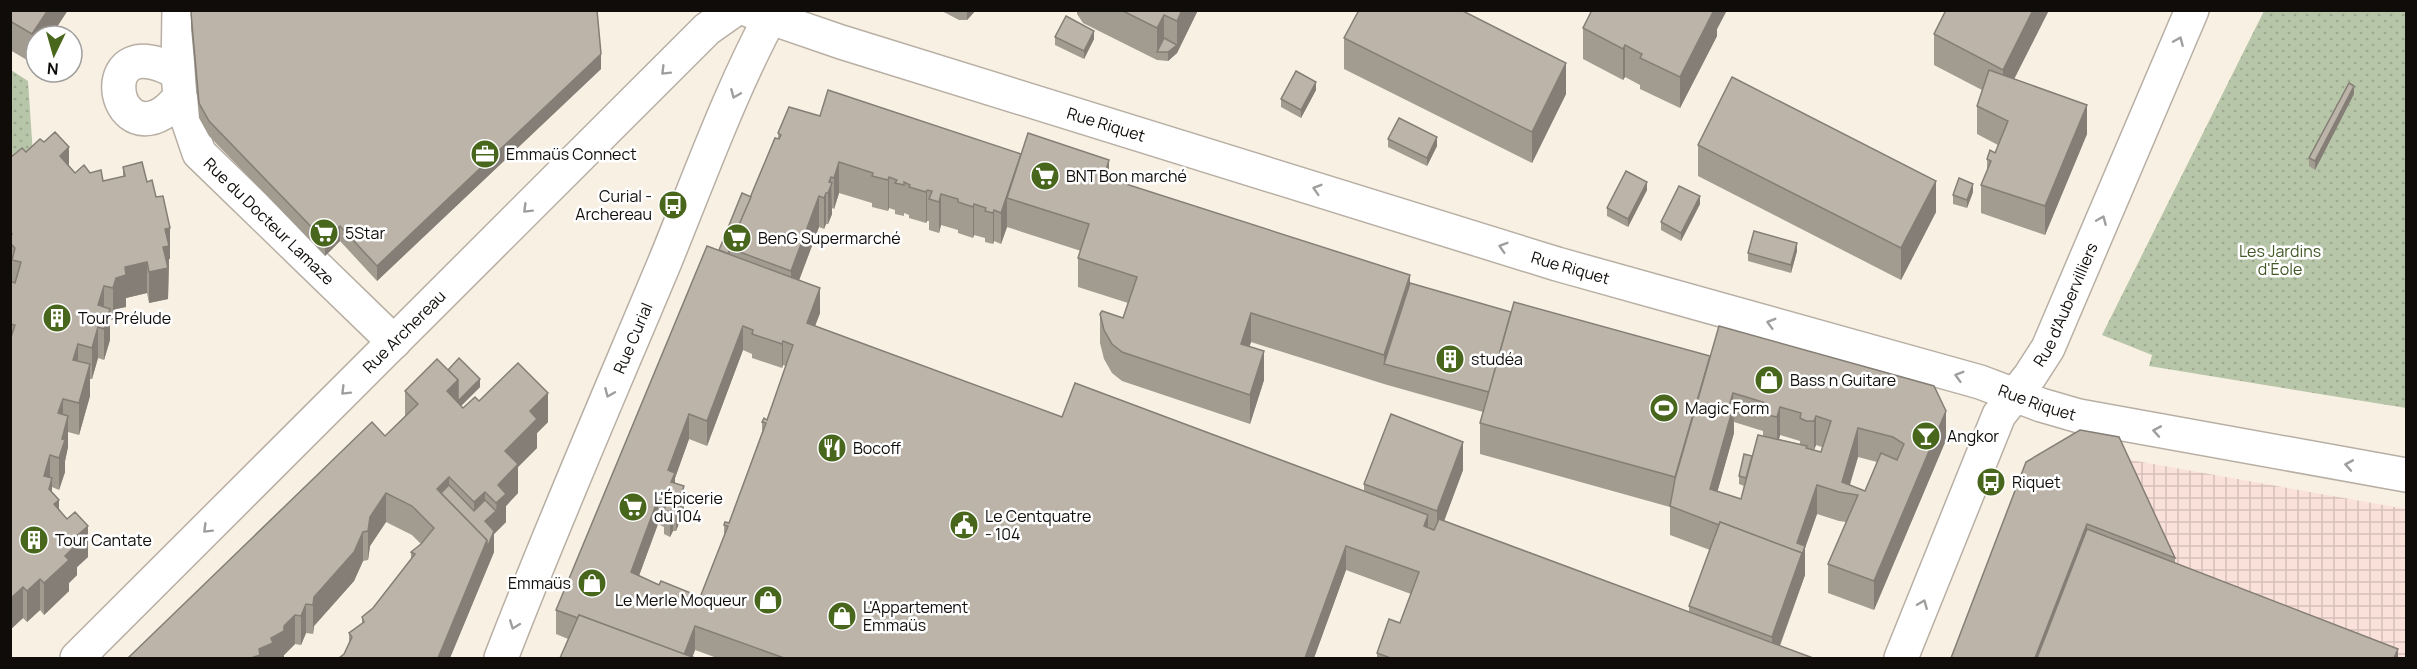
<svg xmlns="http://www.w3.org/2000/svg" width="2417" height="669" viewBox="0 0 2417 669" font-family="Manrope,sans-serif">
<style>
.industrial{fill:url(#industrial-grid)}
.park{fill:url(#park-dots)}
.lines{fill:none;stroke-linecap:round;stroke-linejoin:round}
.minor-casing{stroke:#b8afa4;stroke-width:36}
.minor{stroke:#fff;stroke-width:33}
.wall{fill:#a29b90;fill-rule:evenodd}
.shaded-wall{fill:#847e76}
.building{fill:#bcb4a8;stroke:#847e76;stroke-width:1.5;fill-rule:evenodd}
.oneway{stroke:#9f9e9d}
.labels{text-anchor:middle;stroke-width:5;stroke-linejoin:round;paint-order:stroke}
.street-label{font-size:16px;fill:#0f0c09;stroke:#fff}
.poi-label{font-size:16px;fill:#0f0c09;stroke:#fff;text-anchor:start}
.park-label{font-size:16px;fill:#425826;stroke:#fff}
</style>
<defs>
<pattern id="industrial-grid" width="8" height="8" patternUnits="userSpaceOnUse" patternTransform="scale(1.5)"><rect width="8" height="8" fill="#fae1d9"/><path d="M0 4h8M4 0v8" fill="none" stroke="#d5c0b9"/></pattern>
<pattern id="park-dots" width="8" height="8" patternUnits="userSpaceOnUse" patternTransform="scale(1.5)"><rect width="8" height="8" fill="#b7c6a8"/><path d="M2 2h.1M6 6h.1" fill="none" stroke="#9ca98f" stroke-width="1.8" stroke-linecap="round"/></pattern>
</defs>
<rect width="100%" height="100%" fill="#f9f0e4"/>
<path class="industrial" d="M2080,451l326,58v149h-447z"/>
<g class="park">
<path d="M2264,11h142v397l-257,-42 3,-11 -50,-20z"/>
<path d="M11,70l17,11 5,74 -22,21z"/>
</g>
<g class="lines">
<g class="minor-casing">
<g id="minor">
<path id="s1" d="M179,10l-1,63 2,24 19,56 195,189"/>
<path id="s2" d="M748,10l93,32 716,222 423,118 61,23 38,11 327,59"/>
<path d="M178,73c-84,-49 -69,73 -15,40 7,-4 12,-11 17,-16"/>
<path id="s3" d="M77,658l630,-629 27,-19"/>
<path id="s4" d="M501,658c51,-132 108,-263 163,-394 35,-85 66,-173 110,-254"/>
<path id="s5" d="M1901,658l98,-243 31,-39 18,-28 144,-338"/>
</g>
</g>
<use href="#minor" class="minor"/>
</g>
<g class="wall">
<path d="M10,10h58l-17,26h-15v21l-4,6 -22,-13z"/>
<path d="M940,10h36l-9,10h-8z"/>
<path d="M1077,10h121l-21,43 -9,8 -11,-1 -74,-37 -6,-9z"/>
<path d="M1592,10h135l-10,19v7l-37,72 -40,-19v-4l-15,-8 -2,3 -40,-21v-31z"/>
<path d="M1946,10h103l-35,69 73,55 -42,101 -64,-22v-28l6,-13v-13l8,-6 3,-8 -21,-11v-28l5,-16 -48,-25v-31z"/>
<path d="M191,13l410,56 -224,212 -37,-40 -15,15 -116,-120 -10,-18 -8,-90z"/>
<path d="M1055,37l39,2 -10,20 -29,-14z"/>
<path d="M1344,38l222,56 -34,69 -188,-94z"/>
<path d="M1316,90l-15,28 -20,-11v-8z"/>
<path d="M2354,94l-39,76 -6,-4v-8z"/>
<path d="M820,116l201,38 88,24 301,105 536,157 -72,170 -46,-17v-29l18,-42 -7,-1 -22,-7 -12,34v27l-25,71 33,12h-436v-5l23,-30 11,-29 -65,-24 -32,88h-597l-22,-8 -3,8 -124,-19 -12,-5v-24l163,-360 32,-53 27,-58v-6zM839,193l33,10v4l16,4 1,-3 6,2v4l9,2v-3l5,2v3l17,5 1,-2h2v9l10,3 2,-8 17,5v3l15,5 1,-3 11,3v4l8,2 1,-3 7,3 6,-17 74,24 -3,7v29l50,16 -5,15 -23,-4v29l4,16 8,14 10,8 128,43 14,-44 -15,-33 2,-5 133,42 99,28 -3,11v31l190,53v28l40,15 -21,56v6l-245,-91 19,-51 -99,14v7l-302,-74 -247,-91 5,-13 -21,-33 20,-53 5,2 2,-5h2l4,-10v-6l2,1zM743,350l9,4v4l30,10 1,-3 3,1 -19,54 -5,2v10l-33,91 -5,2v11l-25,64 -40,-15 -20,-9 19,-52 6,3v7l6,3 3,-6h3l8,-21 -9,-27v-5l14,-39 18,7zM1734,422l29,9v5l-11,20 -13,20v8l5,2 -3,13 -24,-7 17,-59zM1780,435l20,6v3l-21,-5zM1816,445l6,2 -1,5 -7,-2zM1858,457l19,5 -12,29 -15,-6z"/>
<path d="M1388,139l49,7 -10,20 -39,-19z"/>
<path d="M1698,145l238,67 -35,68 -203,-104z"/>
<path d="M10,158l59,8 6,7h15l13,8 20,-4v-10l24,15 23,77h-1l-1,40 -19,4 -2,-10 -21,5v9l-10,2 -3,11 -3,-1v21l-6,20 -6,-2 -6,21h-2v17l-11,39 -11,-3v15l-3,14v11l-6,18 -7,-3v5l7,17 29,48 -11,10v8l-8,8v8l-25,24 -4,-5 -13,12 -4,-4 -13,12v-349l2,1v-6l-2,-1z"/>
<path d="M1647,190l-19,37 -21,-11v-8z"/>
<path d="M1973,192l-6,16 -14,-4v-9z"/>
<path d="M1700,204l-19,37 -20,-11v-8z"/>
<path d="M1797,251l-6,22 -43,-12v-8z"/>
<path d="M480,387l-19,19 2,2 16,-7 69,21 -11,11v15l-19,19v26l-12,13v16l-12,12v18l-44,106h-111l5,-4 5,-11v-10l13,-10v-6l11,-9 38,-49v-7l10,-8 -9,-9 -26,-13 -16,24 -2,14 -5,1 -9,20 -40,45 -1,8 -7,-1 -5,12 -6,-1 -11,11v3h-156l257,-222 20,-20v-25z"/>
<path d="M2026,462l149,96v6l223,94h-447z"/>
</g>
<g class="shaded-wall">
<path d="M48,10h20l-17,26h-15v21l-4,6v-29z"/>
<path d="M968,10h8l-9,10v-8z"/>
<path d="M1182,10h16l-21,43 -9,8v-9l9,-7v-24z"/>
<path d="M1714,10h13l-10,19v7l-37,72v-31z"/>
<path d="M2033,10h16l-46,91v-31z"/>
<path d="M1164,15v31l-7,6v-24z"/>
<path d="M1094,31v8l-10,20v-8z"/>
<path d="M1625,45v32l-2,3v-31z"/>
<path d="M601,54v15l-224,212v-15z"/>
<path d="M1566,63v31l-34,69v-31z"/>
<path d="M1316,82v8l-15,28v-8z"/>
<path d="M2354,86v8l-39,76v-9z"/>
<path d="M2087,105v29l-42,101v-29z"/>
<path d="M1437,137v9l-10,20v-8z"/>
<path d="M69,147v31l-9,-22z"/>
<path d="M1021,154l-14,44v29l-6,17v-31z"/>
<path d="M1109,160v29l-5,-12z"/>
<path d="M839,162v31l-5,16v-31z"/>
<path d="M831,177l1,37 -4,10v-31l1,-11z"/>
<path d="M889,177v31l-1,3v-31z"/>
<path d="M1936,181v31l-35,68v-32z"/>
<path d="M1647,182v8l-19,37v-8z"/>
<path d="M1973,184v8l-6,16v-8z"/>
<path d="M927,190v31l-1,2v-31z"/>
<path d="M826,193v31l-2,5v-31z"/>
<path d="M941,194v31l-2,8v-31z"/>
<path d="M819,196v31l-28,75v-31z"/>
<path d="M1700,196v8l-19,37v-8z"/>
<path d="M974,204v31l-1,3v-31z"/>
<path d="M994,210v31l-1,3v-31z"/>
<path d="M340,226v15l-15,15v-15z"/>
<path d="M170,228v31h-1l-1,40 -19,4v-31l14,-25 2,-18z"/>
<path d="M1797,243v8l-6,22v-8z"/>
<path d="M147,262v31l-21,5v9l-10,2 -3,11v-32l3,-10 9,-11z"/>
<path d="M1410,275v29l-26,60v-9z"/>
<path d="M104,286v31l-6,-12z"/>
<path d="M820,288v25l-13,34v-24z"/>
<path d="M110,309v31l-6,20v-31z"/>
<path d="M1251,313v29l-10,31v-29z"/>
<path d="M743,326v24l-36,96v-25z"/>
<path d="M98,327v31l-6,21v-31z"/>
<path d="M783,341v24l-1,3v-24z"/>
<path d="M78,344v32l-5,-16z"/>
<path d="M1264,351v29l-14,44v-29z"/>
<path d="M90,364v32l-11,39v-32z"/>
<path d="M480,379v8l-33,33v-29l11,-11z"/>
<path d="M548,393v29l-11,11v15l-19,19v26l-12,13v16l-12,12v18l-44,106h-12l47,-137 11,-10 2,-26 7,-34 25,-40z"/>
<path d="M1733,393l1,40 -24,85v-29z"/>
<path d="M63,399v31l-5,-17z"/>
<path d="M1780,407v28l-3,11v-29z"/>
<path d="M1946,411v29l-72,170v-29z"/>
<path d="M689,414v25l-14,39v19l-7,-27z"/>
<path d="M68,416v31l-3,14v11l-6,18v-32l3,-19z"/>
<path d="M1816,416v29l-2,5v-29z"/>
<path d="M1858,428v29l-11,36 -5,-11z"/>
<path d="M1463,442v28l-26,70v-29z"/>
<path d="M50,455v31l2,-8v32l-8,-34z"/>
<path d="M449,477v29l-12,-17z"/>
<path d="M1817,485v29l-12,34v27l-30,83h-3v-21l25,-94z"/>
<path d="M684,486v24l-8,21v-24z"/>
<path d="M485,492v29l-11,10v-29z"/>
<path d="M386,493v29l-16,24 -2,14v-29l2,-14z"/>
<path d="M658,499v25l-27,73v-25z"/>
<path d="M59,500v31l-5,-27z"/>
<path d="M673,506v25l-3,6v-25z"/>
<path d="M1428,515v25l-4,-14z"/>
<path d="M2087,524v21l-44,113h-8z"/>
<path d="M88,526v31l-11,10v8l-8,8v8l-25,24v-32l21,-27 8,-17z"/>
<path d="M363,532v29l-9,20 -40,45 -1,8v-29l1,-8z"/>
<path d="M1346,546v24l-32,88h-9z"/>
<path d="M40,579v31l-13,12v-31z"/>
<path d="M23,587v31l-13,12v-31z"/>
<path d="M306,604v29l-5,12v-29z"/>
<path d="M295,615v29l-11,11v-29z"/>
<path d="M695,626v24l-3,8h-9z"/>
<path d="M284,631v27h-33l20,-20z"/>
<path d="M2398,649v9h-4z"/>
</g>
<g class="building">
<path d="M10,10h38l-16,24 -22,-13z"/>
<path d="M192,10h405l4,44 -224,212 -37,-40 -15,15 -116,-120 -10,-18 -8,-90z"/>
<path d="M1121,10h61l-5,11 -13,-6 -7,13z"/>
<path d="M1359,10h102l105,53 -34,69 -188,-94z"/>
<path d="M1592,10h122l-34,67 -40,-19 2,-4 -17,-9 -2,4 -40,-21z"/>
<path d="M1946,10h87l-30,60 -69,-36z"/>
<path d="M1066,16l28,15 -10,20 -29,-14z"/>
<path d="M1164,38l13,7 -9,7h-11z"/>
<path d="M1989,70l98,35 -42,101 -64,-21 10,-24 -4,-2 3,-9 5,3 13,-32 -31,-15z"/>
<path d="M1296,71l20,11 -15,28 -20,-11z"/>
<path d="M1732,77l204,104 -35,67 -203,-103z"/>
<path d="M2349,83l5,3 -39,75 -6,-3z"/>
<path d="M828,90l193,64 -20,59 -7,-3 -1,3 -8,-2 1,-3 -12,-4 -1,3 -15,-5v-3l-17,-5 -2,8 -10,-3 3,-8 -5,-1 -1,2 -17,-5 1,-2 -6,-3v3l-9,-2 2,-3 -8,-3 -1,3 -16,-4 1,-3 -34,-11 -5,16 -3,-1 -2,5 3,1 -4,10h-2l-2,5 -5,-2 -28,75 -62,-23 46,-110 4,1 2,-4 -3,-2 11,-26 31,9z"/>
<path d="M1399,118l38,19 -10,21 -39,-19z"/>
<path d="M55,132l14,15 -9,9 15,17 9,-8 6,8 11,-3 2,11 22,-5 -2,-9 19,-5 5,20 5,-2 4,17 7,-1 7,32 -5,1 4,17 -6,1 5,21 -19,4 -2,-10 -22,5 1,8 -10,3 -3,10 -9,-2 -6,19 12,4 -6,20 -6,-2 -6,21 -14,-4 -5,16 17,4 -11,39 -16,-4 -5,14 10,3 -6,23 3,1 -6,18 -9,-3 -6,21 8,2 -3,11 10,11 -5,4 13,15 8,-7 13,14 -15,13 4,5 -12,12 4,4 -25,23 -4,-4 -13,12 -4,-4 -13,12v-259l5,-15 -5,-1v-43l5,2 6,-21 -9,-2 3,-12 -5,-5v-8l2,-1 -2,-2v-74l12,-10 4,4 14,-13 4,3z"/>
<path d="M1028,133l81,27 -5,17 306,98 -26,80 -133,-42 -10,31 23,7 -14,44 -128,-43 -10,-8 -8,-14 -4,-16 2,-3 21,7 14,-41 -59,-19 11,-34 -82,-26z"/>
<path d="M1626,171l21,11 -19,37 -21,-11z"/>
<path d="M1959,178l14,6 -6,16 -14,-5z"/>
<path d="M1679,186l21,10 -19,37 -20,-11z"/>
<path d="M742,193l9,4 -22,51v6l-10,-4z"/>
<path d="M1754,231l43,12 -6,22 -43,-12z"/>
<path d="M707,246l113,42 -13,35 255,94 13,-34 353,132 -4,11 10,4 5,-11 374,139h-426l1,-1 -11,-4 12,-34 11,4 19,-51 -73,-26 -41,112h-521l-89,-32 -11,29 -105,-40 -1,3 -22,-8zM743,326l10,4 -1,4 30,10 1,-3 10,4 -26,75 -3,-2 -2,4 4,1 -37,100 -4,-1 -1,3 4,1 -29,74 -10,-4 2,-3 -30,-12 -2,4 -28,-13 27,-73 9,4 -3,7 6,2 3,-6 3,1 8,-21 -13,-4 4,-9 -7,-3 21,-56 18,7z"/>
<path d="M1410,283l101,29 -22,80 -105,-28z"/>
<path d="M1514,302l196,54 -35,121 -195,-54z"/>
<path d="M1719,326l215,60 12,25 -72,170 -46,-17 30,-69 -19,-3 -22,-7 -20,58 8,3 -3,9v-2l-82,-31 -1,3 -49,-19 5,-27zM1733,393l33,10 -3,11 14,3 3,-10 21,6 -1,5 6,3h8l2,-5 15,5 -10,31 -15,-4 1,-2 -49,-11 -17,64 -31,-10 24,-85 -4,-1zM1858,428l35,9 11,7 -7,16 -16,-7 -16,38 -23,-9z"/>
<path d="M459,358l21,21 -22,22v-21l-10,-10z"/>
<path d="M437,359l21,21 -11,11 16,17 12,-11 4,4 39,-38 30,30 -18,18 7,8 -32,32 13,13 -20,21 8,9 -10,9 -11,-11 -11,10 -25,-25 -12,12 50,51 -49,118h-99l5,-4 8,-17 -3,-4 15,-11 -2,-5 11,-9 42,-54 -4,-2 10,-8 13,-16 -22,-22 -26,-13 -16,24 -2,14 -5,1 -9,20 -40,45 -1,8 -7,-1 -5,12 -6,-1 -11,11v5l-13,7 2,5 -14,6 1,6 -9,3h-123l244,-236 13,14 33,-32 -13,-13z"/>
<path d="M1391,414l72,28 -26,69 -73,-27z"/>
<path d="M2080,430l39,7 56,121 -88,-34 -52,134h-84l75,-196z"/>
<path d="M1744,454l8,2 -6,22 -7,-2z"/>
<path d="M449,485l25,26 11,-11 11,11 -11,10 9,10 -7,17v-8l-46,-47z"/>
<path d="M1720,522l82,31 -30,84 -83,-31z"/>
<path d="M2087,529l311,120 -4,9h-357z"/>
<path d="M579,615l116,43h-135z"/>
</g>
<defs><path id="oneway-chevron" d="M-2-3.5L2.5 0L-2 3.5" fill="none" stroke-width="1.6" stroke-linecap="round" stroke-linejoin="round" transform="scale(1.5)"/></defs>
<g class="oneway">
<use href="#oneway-chevron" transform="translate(2179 41) rotate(-67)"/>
<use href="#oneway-chevron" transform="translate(665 71) rotate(135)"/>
<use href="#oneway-chevron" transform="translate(735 94) rotate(113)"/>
<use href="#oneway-chevron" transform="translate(1317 189) rotate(-163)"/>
<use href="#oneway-chevron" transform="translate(527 209) rotate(135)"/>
<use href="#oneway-chevron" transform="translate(2102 220) rotate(-67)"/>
<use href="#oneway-chevron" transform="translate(1503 247) rotate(-163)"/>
<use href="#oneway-chevron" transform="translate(1771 323) rotate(-164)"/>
<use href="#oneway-chevron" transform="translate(1959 376) rotate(-164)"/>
<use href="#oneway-chevron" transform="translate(345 391) rotate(135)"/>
<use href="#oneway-chevron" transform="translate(609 393) rotate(113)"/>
<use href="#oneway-chevron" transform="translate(2157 431) rotate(-170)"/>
<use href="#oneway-chevron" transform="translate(2349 465) rotate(-170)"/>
<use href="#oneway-chevron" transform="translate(207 529) rotate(135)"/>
<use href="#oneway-chevron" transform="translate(1923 604) rotate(-68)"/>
<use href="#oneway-chevron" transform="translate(514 625) rotate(111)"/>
</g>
<defs>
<g id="office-disc" transform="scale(1.5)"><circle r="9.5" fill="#48671c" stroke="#fff"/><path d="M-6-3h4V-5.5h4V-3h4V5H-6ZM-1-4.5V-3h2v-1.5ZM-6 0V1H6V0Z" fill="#fff"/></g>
<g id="supermarket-disc" transform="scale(1.5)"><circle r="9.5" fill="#48671c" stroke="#fff"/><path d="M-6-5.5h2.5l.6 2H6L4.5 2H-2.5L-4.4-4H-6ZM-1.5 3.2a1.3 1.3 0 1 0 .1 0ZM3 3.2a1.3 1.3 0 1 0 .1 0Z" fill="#fff"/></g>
<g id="bus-disc" transform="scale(1.5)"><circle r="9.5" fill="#48671c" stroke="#fff"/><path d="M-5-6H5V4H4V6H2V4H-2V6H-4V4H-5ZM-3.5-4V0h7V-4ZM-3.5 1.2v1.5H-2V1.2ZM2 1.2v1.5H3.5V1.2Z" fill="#fff"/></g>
<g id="building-disc" transform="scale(1.5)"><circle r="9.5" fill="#48671c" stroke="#fff"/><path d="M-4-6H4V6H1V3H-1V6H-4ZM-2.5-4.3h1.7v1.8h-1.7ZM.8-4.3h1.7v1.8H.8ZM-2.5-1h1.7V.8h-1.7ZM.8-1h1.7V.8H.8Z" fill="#fff"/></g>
<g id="shop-disc" transform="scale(1.5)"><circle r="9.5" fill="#48671c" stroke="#fff"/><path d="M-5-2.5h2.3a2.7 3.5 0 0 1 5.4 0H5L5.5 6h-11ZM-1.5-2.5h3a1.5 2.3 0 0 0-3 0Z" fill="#fff"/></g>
<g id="stadium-disc" transform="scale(1.5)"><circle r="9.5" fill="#48671c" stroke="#fff"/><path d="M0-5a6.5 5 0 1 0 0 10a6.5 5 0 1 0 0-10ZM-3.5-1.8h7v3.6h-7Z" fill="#fff"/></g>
<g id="bar-disc" transform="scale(1.5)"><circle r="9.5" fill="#48671c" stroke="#fff"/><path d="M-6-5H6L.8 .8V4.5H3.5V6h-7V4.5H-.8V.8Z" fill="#fff"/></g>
<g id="restaurant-disc" transform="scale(1.5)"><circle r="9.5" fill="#48671c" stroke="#fff"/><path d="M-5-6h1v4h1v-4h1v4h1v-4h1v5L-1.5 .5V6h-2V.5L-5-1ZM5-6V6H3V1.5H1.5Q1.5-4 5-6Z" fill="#fff"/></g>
<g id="civic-disc" transform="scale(1.5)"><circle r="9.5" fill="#48671c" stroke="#fff"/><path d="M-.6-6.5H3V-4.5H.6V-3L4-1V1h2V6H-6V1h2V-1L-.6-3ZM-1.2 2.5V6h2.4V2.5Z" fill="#fff"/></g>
</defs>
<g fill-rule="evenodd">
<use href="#office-disc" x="485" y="154"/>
<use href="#supermarket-disc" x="1045" y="176"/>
<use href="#bus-disc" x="673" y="205"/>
<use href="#supermarket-disc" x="324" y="233"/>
<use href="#supermarket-disc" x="737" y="238"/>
<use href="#building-disc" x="57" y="318"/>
<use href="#building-disc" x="1450" y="359"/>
<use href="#shop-disc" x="1769" y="380"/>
<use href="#stadium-disc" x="1664" y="408"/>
<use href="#bar-disc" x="1926" y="436"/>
<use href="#restaurant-disc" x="832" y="448"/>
<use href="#bus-disc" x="1991" y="482"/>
<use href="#supermarket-disc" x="633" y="507"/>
<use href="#civic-disc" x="964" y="525"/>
<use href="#building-disc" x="34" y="540"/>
<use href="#shop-disc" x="592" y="583"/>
<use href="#shop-disc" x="768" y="600"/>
<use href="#shop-disc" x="842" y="616"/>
</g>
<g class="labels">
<g class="street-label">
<text dy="6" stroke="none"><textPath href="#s2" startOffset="376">Rue Riquet</textPath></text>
<text dy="6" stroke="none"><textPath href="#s1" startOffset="244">Rue du Docteur Lamaze</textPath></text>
<text dy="6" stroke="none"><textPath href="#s2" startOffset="862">Rue Riquet</textPath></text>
<text dy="6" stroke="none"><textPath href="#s5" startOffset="392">Rue d'Aubervilliers</textPath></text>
<text dy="6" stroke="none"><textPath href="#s3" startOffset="462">Rue Archereau</textPath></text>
<text dy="6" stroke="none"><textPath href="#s4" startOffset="346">Rue Curial</textPath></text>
<text dy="6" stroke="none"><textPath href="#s2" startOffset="1348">Rue Riquet</textPath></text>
</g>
<g class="poi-label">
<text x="506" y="160">Emmaüs Connect</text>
<text x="1066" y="182">BNT Bon marché</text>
<text x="652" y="202" text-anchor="end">Curial -<tspan x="652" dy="18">Archereau</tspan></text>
<text x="345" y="239">5Star</text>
<text x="758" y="244">BenG Supermarché</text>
<text x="78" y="324">Tour Prélude</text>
<text x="1471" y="365">studéa</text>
<text x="1790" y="386">Bass n Guitare</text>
<text x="1685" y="414">Magic Form</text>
<text x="1947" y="442">Angkor</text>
<text x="853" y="454">Bocoff</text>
<text x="2012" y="488">Riquet</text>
<text x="654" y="504">L'Épicerie<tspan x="654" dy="18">du 104</tspan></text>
<text x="985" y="522">Le Centquatre<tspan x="985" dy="18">- 104</tspan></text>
<text x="55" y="546">Tour Cantate</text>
<text x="571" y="589" text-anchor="end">Emmaüs</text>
<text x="747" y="606" text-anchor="end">Le Merle Moqueur</text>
<text x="863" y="613">L'Appartement<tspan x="863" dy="18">Emmaüs</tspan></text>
</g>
<g class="park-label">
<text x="2280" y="257">Les Jardins<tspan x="2280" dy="18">d'Éole</tspan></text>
</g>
</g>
<rect width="2417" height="669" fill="none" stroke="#0f0c09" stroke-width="24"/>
<g transform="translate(54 54) rotate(185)"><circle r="28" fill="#ffffff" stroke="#9f9e9d" stroke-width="1.5"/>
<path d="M0-4.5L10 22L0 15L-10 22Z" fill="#48671c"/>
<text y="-9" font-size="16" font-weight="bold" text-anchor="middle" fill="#0f0c09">N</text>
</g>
</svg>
